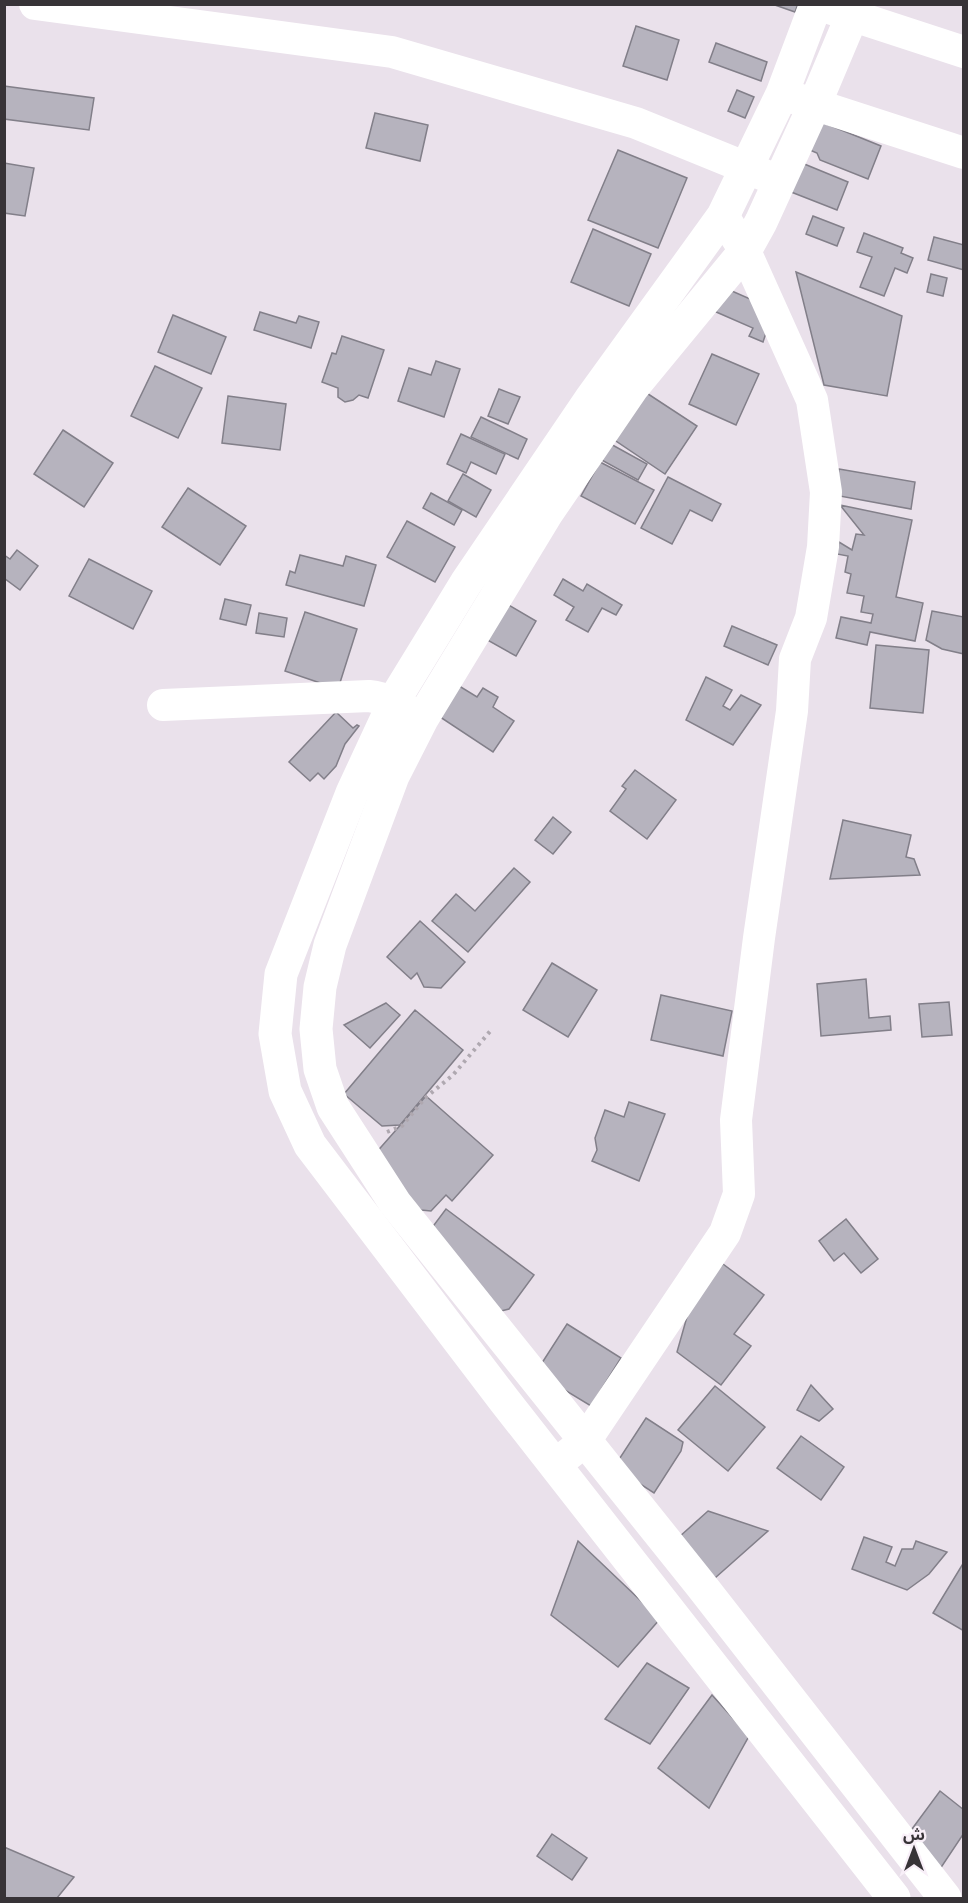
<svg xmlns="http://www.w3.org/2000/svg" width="968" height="1903" viewBox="0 0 968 1903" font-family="Quicksand,'Noto Sans Arabic',sans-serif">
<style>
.building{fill:#b6b3be;stroke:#827f89;stroke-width:1.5}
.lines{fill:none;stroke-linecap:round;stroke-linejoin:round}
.path{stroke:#afa8b0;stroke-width:4;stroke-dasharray:3 4.5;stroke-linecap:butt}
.street{stroke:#fff;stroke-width:32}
.secondary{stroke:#fff;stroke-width:33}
</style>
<rect width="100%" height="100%" fill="#eae1eb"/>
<g class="building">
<path d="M772,4h26l-3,8z"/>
<path d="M636,26l43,14 -12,40 -44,-14z"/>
<path d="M716,43l51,19 -6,19 -52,-19z"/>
<path d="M4,86l90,12 -5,32 -85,-11z"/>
<path d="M737,90l17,7 -9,21 -17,-7z"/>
<path d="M375,113l53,12 -8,36 -54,-13z"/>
<path d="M814,119l67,27 -13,33 -48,-19 -3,-7 -14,-6z"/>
<path d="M618,150l69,28 -29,70 -70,-28z"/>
<path d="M797,161l51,21 -11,28 -51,-20z"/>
<path d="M4,163l30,5 -9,48 -21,-3z"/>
<path d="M813,216l31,12 -7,18 -31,-12z"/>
<path d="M593,229l58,25 -22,52 -58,-24z"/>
<path d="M864,233l39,15 -2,5 12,5 -6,15 -12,-5 -11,28 -24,-9 12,-30 -15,-5z"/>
<path d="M934,237l30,8v25l-36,-10z"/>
<path d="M796,272l106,44 -15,80 -63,-11z"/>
<path d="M931,274l16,4 -4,18 -16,-4z"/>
<path d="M725,288l32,14 9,31 -3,9 -14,-6 4,-8 -39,-17z"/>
<path d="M260,312l36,11 3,-7 20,6 -8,26 -57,-18z"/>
<path d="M173,315l53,22 -15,37 -53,-22z"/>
<path d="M342,336l42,14 -16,48 -9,-3 -6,5 -8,2 -7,-5v-9l-16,-6 10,-29 4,1z"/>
<path d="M712,354l47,20 -23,51 -47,-21z"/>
<path d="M436,361l24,8 -16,48 -46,-16 11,-33 22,7z"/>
<path d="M155,366l47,22 -24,50 -47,-22z"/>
<path d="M499,389l21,8 -12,27 -20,-8z"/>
<path d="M642,390l55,36 -32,48 -55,-37z"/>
<path d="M228,396l58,8 -6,46 -58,-7z"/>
<path d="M481,417l46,22 -9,20 -47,-22z"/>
<path d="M63,430l50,33 -29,44 -50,-33z"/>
<path d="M461,434l44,20 -9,20 -25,-12 -5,11 -19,-9z"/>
<path d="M607,442l40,22 -9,16 -40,-22z"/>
<path d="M600,462l54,28 -19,34 -54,-28z"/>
<path d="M839,469l76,13 -4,27 -77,-14z"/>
<path d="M463,474l28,16 -15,27 -28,-16z"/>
<path d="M668,477l53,27 -9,17 -22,-11 -18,34 -31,-16z"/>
<path d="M188,488l58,38 -26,39 -58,-38z"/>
<path d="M431,493l31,17 -8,15 -31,-17z"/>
<path d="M840,505l72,15 -16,77 27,6 -8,38 -45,-9 -3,13 -31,-7 5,-21 30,6 2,-9 -12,-2 3,-16 -17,-3 4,-19 -6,-2 3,-16 -11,-2 2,-12 13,8 4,-16 8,1z"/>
<path d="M407,521l48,26 -20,35 -48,-25z"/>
<path d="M17,550l21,16 -18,24 -16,-12v-23l6,4z"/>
<path d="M300,555l43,11 3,-10 30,9 -12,41 -78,-21 4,-14 5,2z"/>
<path d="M89,559l63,32 -19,38 -64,-33z"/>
<path d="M563,579l20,12 4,-7 35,21 -6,10 -14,-7 -14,24 -22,-12 8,-13 -20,-12z"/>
<path d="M225,599l26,6 -5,20 -26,-6z"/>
<path d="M502,601l34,20 -20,35 -34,-19z"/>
<path d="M932,611l32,6v37l-22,-5 -16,-9z"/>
<path d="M305,612l52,17 -19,60 -53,-18z"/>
<path d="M259,613l28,5 -3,19 -28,-4z"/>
<path d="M732,626l45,19 -9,20 -44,-19z"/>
<path d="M876,645l53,5 -6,63 -53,-5z"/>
<path d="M706,677l26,13 -9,16 7,4 11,-15 20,10 -28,40 -47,-25z"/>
<path d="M451,681l26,16 6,-9 15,9 -5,10 21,14 -21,31 -62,-41z"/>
<path d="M336,712l17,16 4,-3 2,1 -14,18 -9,22 -12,13 -6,-6 -8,8 -21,-19z"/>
<path d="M635,770l41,30 -29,39 -37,-28 16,-22 -4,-3z"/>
<path d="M553,817l18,15 -18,22 -18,-14z"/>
<path d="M843,820l68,15 -5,22 8,2 6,16 -90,4z"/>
<path d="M514,868l16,14 -62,70 -36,-31 24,-27 19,17z"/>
<path d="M420,921l45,41 -24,26 -17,-1 -7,-14 -6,6 -24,-22z"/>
<path d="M552,963l45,27 -29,47 -45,-27z"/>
<path d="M866,979l3,39 21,-2 1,14 -70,6 -4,-52z"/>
<path d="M661,995l71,16 -9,45 -72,-16z"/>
<path d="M949,1002l3,33 -30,2 -3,-33z"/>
<path d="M386,1003l14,12 -30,33 -26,-23z"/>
<path d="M415,1010l48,40 -63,75 -18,1 -38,-32z"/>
<path d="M426,1096l67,59 -41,46 -6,-6 -15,16 -10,-1 -54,-47z"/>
<path d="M629,1102l36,12 -26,67 -47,-20 5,-11 -2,-12 10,-28 19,7z"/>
<path d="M446,1209l88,66 -25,34 -20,5 -61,-81z"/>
<path d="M846,1219l32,40 -17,14 -17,-20 -10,8 -15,-20z"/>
<path d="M723,1264l41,31 -30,39 17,12 -30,39 -44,-33 15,-53z"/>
<path d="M567,1324l54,34 -30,48 -33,-20 -18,-20z"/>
<path d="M811,1385l22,24 -14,12 -22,-11z"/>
<path d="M715,1386l50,41 -37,44 -50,-41z"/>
<path d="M646,1418l37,24 -2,9 -27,42 -40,-26z"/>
<path d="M801,1436l43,31 -23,33 -44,-32z"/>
<path d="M708,1511l60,20 -53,47 -37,-40z"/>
<path d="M864,1537l28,10 -6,15 9,4 7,-17h11l3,-8 31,11 -18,22 -22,16 -55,-21z"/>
<path d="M578,1541l82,78 -42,48 -67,-52z"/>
<path d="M964,1562v69l-31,-18z"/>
<path d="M647,1663l42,25 -39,56 -45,-25z"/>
<path d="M712,1695l37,41 -40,72 -51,-40z"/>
<path d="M940,1791l24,19v23l-24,36 -31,-36z"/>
<path d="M552,1834l35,24 -15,22 -35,-24z"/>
<path d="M4,1847l70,30 -17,21h-53z"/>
</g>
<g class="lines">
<path class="path" d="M387,1132l15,-6 23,-28 28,-23 39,-46"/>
<g class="street">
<path d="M35,4l357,48 244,71 143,58"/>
<path d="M817,4l147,48"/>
<path d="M782,94l182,59"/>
<path d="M163,705l206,-9c18,2 31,10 46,19"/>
<path d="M555,1465l30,-24 140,-208 14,-39 -3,-74 23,-182 33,-227 3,-52 16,-41 12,-71 3,-55 -14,-92 -67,-149 -22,-35"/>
</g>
<g class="secondary">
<path d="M816,4l-34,90 -59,122 -133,184 -124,183 -68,111 -46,99 -71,181 -6,60 10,57 25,54 194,255 390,498"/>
<path d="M857,4l-43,102 -53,116 -16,29 -112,136 -86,126 -125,206 -29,57 -63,169 -10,42 -4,42 4,40 13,38 62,96 305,381 245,314"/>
</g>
</g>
<rect width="968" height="1903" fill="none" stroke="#373337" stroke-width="12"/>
<g transform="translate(914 1849)" stroke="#f8eff8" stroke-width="4.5" paint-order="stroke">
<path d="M0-4.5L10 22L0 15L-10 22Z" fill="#373337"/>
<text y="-9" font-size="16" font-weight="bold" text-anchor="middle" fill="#373337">ش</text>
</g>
</svg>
